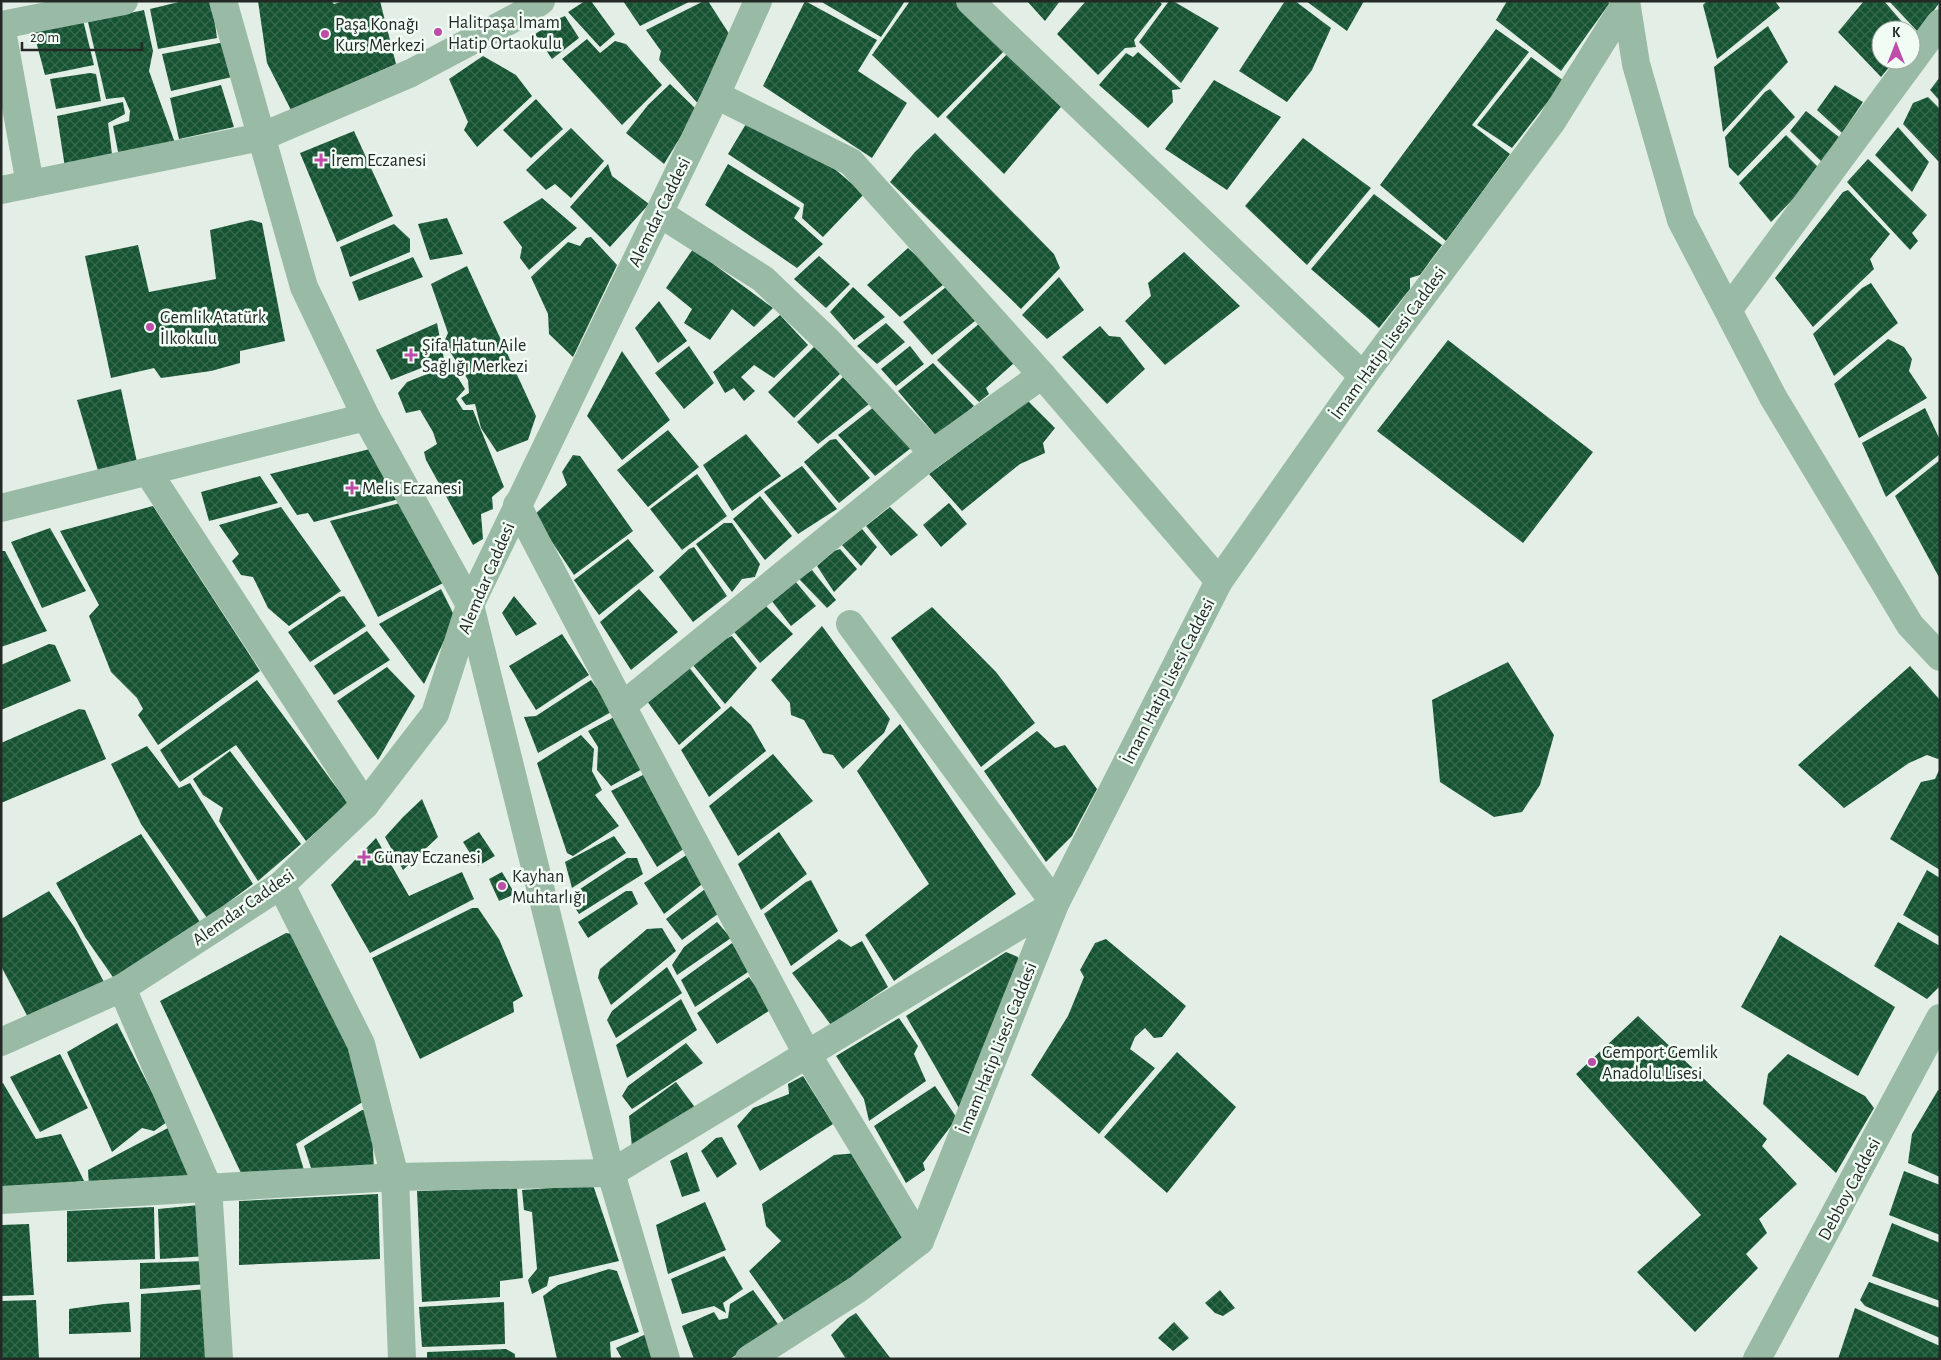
<svg xmlns="http://www.w3.org/2000/svg" width="1941" height="1360" viewBox="0 0 1941 1360" font-family="'Alegreya Sans',sans-serif">
<style>
.building{fill:url(#building-cross-hatch)}
.lines{fill:none;stroke-linecap:round;stroke-linejoin:round}
.minor{stroke:#99baa4;stroke-width:28}
.tertiary{stroke:#99baa4;stroke-width:28}
.poi-dot{fill:#be4da9;stroke:#f0fcf4;stroke-width:2}
.labels{text-anchor:middle;stroke-width:5;stroke-linejoin:round;paint-order:stroke}
.poi-label{font-size:18px;fill:#252926;stroke:#f0fcf4;text-anchor:start}
.street-label{font-size:18px;fill:#252926;stroke:#f0fcf4}
</style>
<defs>
<pattern id="building-cross-hatch" width="8" height="8" patternUnits="userSpaceOnUse" patternTransform="scale(1.25)"><rect width="8" height="8" fill="#155332"/><path d="M0 0l8 8M0 8l8-8" fill="none" stroke="#37694e"/></pattern>
</defs>
<rect width="100%" height="100%" fill="#e3efe6"/>
<g class="building">
<path d="M183,1h27l2,2 5,35 -59,11 -8,-40z"/>
<path d="M258,1h73l3,3 10,-3h36l16,63 -105,46 -24,-47z"/>
<path d="M585,1h6l24,33 -15,13 -32,-35z"/>
<path d="M623,1h68l-51,25z"/>
<path d="M704,1h4l29,45 -36,61 -42,-47 2,-9 -15,-21z"/>
<path d="M805,1l72,39 -19,31 49,32 -35,55 -109,-72z"/>
<path d="M820,1h85l-24,36z"/>
<path d="M910,1h50l49,45 -71,72 -66,-63z"/>
<path d="M1027,1h33l-15,20z"/>
<path d="M1086,1h73l3,3 -28,36 2,7 -11,1 -27,27 -41,-41z"/>
<path d="M1169,1h4l46,27 -38,55 -42,-41z"/>
<path d="M1285,1h10l36,27 -19,42 -25,32 -48,-31z"/>
<path d="M1306,1h58l-17,30z"/>
<path d="M1507,1h101l1,3 -48,67 -65,-51z"/>
<path d="M1707,1h68l5,7 -63,51 -14,-54z"/>
<path d="M1864,1h20l25,29h-28v30h14l-14,17 -43,-45z"/>
<path d="M1889,1h51v1l-22,30z"/>
<path d="M144,10l9,41 -4,20 26,72 -55,19 -7,-36 16,-5 1,-10 -6,-14 -18,2 -18,-77z"/>
<path d="M565,16l14,22 -27,21 -17,-25 25,-16z"/>
<path d="M83,20l11,45 -49,10 -12,-45z"/>
<path d="M1768,26l20,36 -65,70 -9,-65z"/>
<path d="M1496,29l33,23 -57,73 38,29 -64,87 -66,-56z"/>
<path d="M587,39l13,14 15,-12 11,3 36,41 -40,40 -60,-66z"/>
<path d="M225,42l7,35 -61,14 -9,-37z"/>
<path d="M1012,49l54,52 -62,73 -58,-57z"/>
<path d="M1138,52l43,37 -9,1 1,12 -25,26 -49,-43 27,-32 7,4z"/>
<path d="M483,56l33,19 16,21 -55,51 -13,-17 4,-8 -19,-43z"/>
<path d="M1531,57l33,24 -52,67 -35,-23z"/>
<path d="M90,73l6,1 5,27 -45,8 -6,-30z"/>
<path d="M1940,77v24l-10,-11z"/>
<path d="M1214,80l67,37 -54,73 -62,-41z"/>
<path d="M670,84l27,26 -33,54 -38,-31 22,-28z"/>
<path d="M221,85l13,42 -55,12 -9,-41z"/>
<path d="M1835,85l28,17 -21,31 -25,-23z"/>
<path d="M1770,89l25,28 -57,59 -9,-9 -4,-30 40,-45z"/>
<path d="M1928,97l12,12v54l-37,-39 10,-21z"/>
<path d="M536,99l27,30 -32,29 -28,-28z"/>
<path d="M123,102l2,12 -17,9 5,39 -47,12 -9,-58z"/>
<path d="M1806,111l38,30 -18,25 -36,-35z"/>
<path d="M749,119l74,40 41,35 -41,43 -21,-19 2,-14 -76,-50z"/>
<path d="M1898,127l31,35 -17,30 -37,-37z"/>
<path d="M571,128l33,33 -33,37 -16,-14 -9,6 -20,-20z"/>
<path d="M354,131l39,85 -56,26 -37,-89z"/>
<path d="M935,133l119,121 6,14 -39,41 -131,-127 25,-30z"/>
<path d="M1786,135l35,35 -50,52 -32,-39z"/>
<path d="M1303,138l68,50 -64,77 -62,-59z"/>
<path d="M1868,159l59,56 -15,18 6,8 -8,9 -63,-68z"/>
<path d="M608,164l4,12 37,28 -39,43 -40,-40z"/>
<path d="M728,164l72,44 -6,10 29,26 -26,24 -92,-63z"/>
<path d="M1848,190l42,44 -20,25 4,10 -61,58 -38,-49 68,-86z"/>
<path d="M1374,194l68,51 -22,30 -10,3v11l-31,39 -68,-59z"/>
<path d="M542,198l35,30 -48,42 -9,-12 2,-11 -19,-25z"/>
<path d="M447,218l16,36 -33,6 -12,-36z"/>
<path d="M251,220l11,3 23,118 -45,10v12l-29,8 -50,7 -7,-10 -43,10 -26,-122 53,-11 11,47 67,-13 -6,-49z"/>
<path d="M394,224l16,15v13l-60,25 -10,-30z"/>
<path d="M591,237l26,28 -44,92 -24,-23 -1,-20 -17,-37 37,-35 12,4 6,-8z"/>
<path d="M908,248l39,34 -47,35 -33,-32z"/>
<path d="M693,249l80,59 -19,19 -22,-18 -22,31 -26,-17 8,-14 -26,-21z"/>
<path d="M1184,252l56,54 -75,59 -40,-44 26,-25 -3,-13z"/>
<path d="M819,256l31,28 -24,24 -32,-29z"/>
<path d="M413,257l10,20 -64,24 -7,-19z"/>
<path d="M467,266l69,150 -8,24 -31,12 -16,-24 -6,-24 -9,1 -5,-7 8,-5 -1,-13 -24,-38 4,-9 -17,-49z"/>
<path d="M1059,277l25,33 -37,29 -25,-24z"/>
<path d="M1871,283l27,40 -64,53 -21,-42 49,-46z"/>
<path d="M853,287l32,30 -31,23 -24,-28z"/>
<path d="M946,287l34,30 -48,38 -29,-33z"/>
<path d="M659,301l28,40 -29,22 -23,-35z"/>
<path d="M780,315l28,30 -34,33 -20,-13 -13,12 14,14 -11,10 -10,-13 -9,5 -12,-21z"/>
<path d="M981,322l33,41 -28,25 3,6 -10,8 -42,-42z"/>
<path d="M437,323l7,36 -53,21 -15,-30z"/>
<path d="M886,323l19,19 -28,22 -20,-18z"/>
<path d="M1100,326l9,10 11,1 25,32 -38,35 -45,-47z"/>
<path d="M1888,339l16,8 8,12 -3,12 18,27 -68,40 -25,-54z"/>
<path d="M1448,340l145,112 -70,91 -146,-112z"/>
<path d="M816,345l27,26 -49,47 -26,-26z"/>
<path d="M689,346l25,37 -30,26 -29,-36z"/>
<path d="M910,346l14,18 -28,22 -15,-17z"/>
<path d="M622,351l48,69 -48,40 -35,-44z"/>
<path d="M933,363l41,43 -37,31 -39,-46z"/>
<path d="M450,365l15,24 -9,10 7,11h10l31,77 -12,10 1,12 -12,5 2,25 -10,6 -47,-85 -2,-8 13,-8 -4,-12 -13,-22 -14,3 -8,-20 9,-11z"/>
<path d="M843,377l26,27 -51,40 -21,-22z"/>
<path d="M121,389l16,73 -38,12 -22,-74z"/>
<path d="M1028,401l27,27 -12,15 2,10 -25,11 -58,47 -33,-37z"/>
<path d="M875,406l36,42 -36,28 -37,-41z"/>
<path d="M1925,408l15,32v14l-54,43 -24,-54z"/>
<path d="M668,430l31,37 -51,40 -31,-37z"/>
<path d="M746,434l35,42 -49,35 -29,-46z"/>
<path d="M836,439l34,39 -31,25 -35,-41 26,-22z"/>
<path d="M374,448l25,51 -85,23 -6,-9 -11,2 -27,-41z"/>
<path d="M573,455l7,1 53,75 -59,44 -40,-60 33,-30 -5,-13z"/>
<path d="M1940,460v119l-45,-83z"/>
<path d="M802,466l35,43 -39,25 -34,-42z"/>
<path d="M697,474l30,42 -45,34 -32,-41z"/>
<path d="M260,476l18,27 -69,18 -8,-29z"/>
<path d="M760,496l32,40 -27,24 -32,-41z"/>
<path d="M400,503l45,79 -67,35 -48,-96z"/>
<path d="M949,503l18,21 -26,23 -18,-22z"/>
<path d="M153,506l107,165 -102,74 -20,-30 5,-6 -6,-11 -26,-26 -22,-56 10,-11 -39,-74z"/>
<path d="M281,507l60,84 -52,35 -21,-18 -15,-31 -12,-2 -9,-14 7,-7 -20,-29z"/>
<path d="M890,507l28,28 -27,21 -25,-30z"/>
<path d="M724,523h8l28,41 -5,13 -13,2 -10,13 -36,-48z"/>
<path d="M50,528l36,63 -44,17 -31,-66z"/>
<path d="M862,529l15,18 -16,19 -19,-21z"/>
<path d="M628,539l26,32 -55,44 -25,-35z"/>
<path d="M694,547l33,49 -34,26 -34,-45 30,-28z"/>
<path d="M840,549l17,20 -23,23 -17,-26 17,-15z"/>
<path d="M1,551h4l42,80 -46,16z"/>
<path d="M812,570l24,30 -9,8 -28,-29z"/>
<path d="M795,581l21,25 -25,20 -20,-26z"/>
<path d="M441,589l14,28 -31,67 -45,-60z"/>
<path d="M639,589l39,43 -47,38 -31,-48z"/>
<path d="M344,596l22,30 -56,36 -22,-30 51,-35z"/>
<path d="M514,596l23,28 -21,12 -14,-23z"/>
<path d="M762,602l31,32 -33,29 -29,-35z"/>
<path d="M932,607l64,65 39,51 -54,44 -90,-129z"/>
<path d="M822,626l68,93 -6,14 -41,36 -10,-14 -10,-2 -19,-33 -13,-5 -1,-12 -19,-23z"/>
<path d="M367,631l23,29 -56,35 -20,-29z"/>
<path d="M562,634l27,41 -53,35 -27,-44z"/>
<path d="M732,636l25,32 -32,36 -33,-40 24,-21z"/>
<path d="M49,644l6,1 16,36 -70,29v-45z"/>
<path d="M1508,662l46,73 -14,50 -18,27 -28,5 -54,-35 -8,-82z"/>
<path d="M688,666l33,42 -42,37 -32,-44z"/>
<path d="M1910,666l30,34v57l-2,2 -11,-4 -18,8 -65,45 -46,-43z"/>
<path d="M387,667l28,29 -37,64 -41,-59z"/>
<path d="M257,680l91,123 -42,38 -70,-96 -56,37 -20,-32z"/>
<path d="M591,680l22,31 -75,42 -14,-36 12,-1z"/>
<path d="M731,706l20,19 15,26 -57,46 -28,-47z"/>
<path d="M79,709l6,1 21,49 -105,44v-60z"/>
<path d="M614,717l32,50 -35,19 -14,-16 1,-23 -10,-16z"/>
<path d="M900,724l116,170 -122,87 -29,-46 64,-51 -72,-113 27,-31z"/>
<path d="M1037,731l18,17 10,-3 32,44 -25,47 -26,26 -62,-91z"/>
<path d="M581,735l13,14 -2,22 10,19 -7,5 24,31 -46,30 -6,-3 -30,-90z"/>
<path d="M147,746l32,42 11,-5 63,101 -46,34 -66,-94 -30,-60z"/>
<path d="M230,751l71,93 -43,37 -39,-60 4,-13 -20,-13 -10,-16z"/>
<path d="M773,754l40,47 -75,55 -29,-50z"/>
<path d="M1940,768v102l-50,-31 31,-57 14,-3z"/>
<path d="M645,774l43,72 -31,21 -46,-76z"/>
<path d="M422,799l16,38 -35,33 -18,-33 18,-20z"/>
<path d="M479,832l16,24 -17,10 -15,-24z"/>
<path d="M779,832l28,42 -46,36 -23,-46z"/>
<path d="M141,834l63,94 -89,52 -30,-43 -29,-54z"/>
<path d="M614,836l12,17 -54,35 -7,-26z"/>
<path d="M376,838l33,58 53,-24 12,27 -104,54 -39,-68z"/>
<path d="M691,852l15,29 -42,33 -20,-31z"/>
<path d="M627,858h10l6,16 -64,40 -7,-11 5,-12z"/>
<path d="M1927,870l13,8v59l-37,-22z"/>
<path d="M502,872l13,22 -16,7 -10,-22z"/>
<path d="M811,880l27,51 -47,35 -27,-52 42,-32z"/>
<path d="M709,886l13,25 -40,29 -16,-21z"/>
<path d="M49,891l26,37 29,54 -73,41 -30,-57v-47z"/>
<path d="M626,891h6l6,13 -50,34 -10,-16z"/>
<path d="M472,908h6l21,31 24,57 -10,6 1,10 -94,47 -48,-101z"/>
<path d="M717,922l14,16 -54,37 -5,-10 12,-18z"/>
<path d="M1898,922l42,24v40l-13,13 -53,-33z"/>
<path d="M662,928l14,23 -65,54 -13,-27 2,-9 47,-40z"/>
<path d="M286,933l7,1 79,162 -76,48 8,26 -63,3 -81,-172z"/>
<path d="M1780,935l115,72 -37,69 -117,-69z"/>
<path d="M839,939l12,8 11,-6 26,46 -57,38 -39,-52z"/>
<path d="M1106,939l80,67 -24,31 -8,1 -9,-10 -10,9 -5,12 25,19 -56,66 -68,-59 37,-59 16,-39 -4,-7 15,-27z"/>
<path d="M732,943l19,27 -56,37 -14,-27z"/>
<path d="M1006,952l12,5v9l-59,142 -53,-92z"/>
<path d="M667,967l15,26 -66,45 -9,-18 5,-9z"/>
<path d="M749,977l23,32 -55,35 -20,-31z"/>
<path d="M681,999l16,31 -70,48 -11,-33z"/>
<path d="M1638,1016l129,123 -5,7 35,38 -38,35 8,14 -21,21 12,14 -63,64 -58,-60 64,-57 -125,-141z"/>
<path d="M899,1018l19,28 -4,8 12,27 -57,40 -5,-22 -28,-43z"/>
<path d="M117,1023l50,99 -13,9 -12,-3 -30,24 -45,-100z"/>
<path d="M686,1043l17,20 -71,46 -10,-13 6,-10z"/>
<path d="M1177,1052l59,55 -69,86 -63,-56z"/>
<path d="M60,1054l28,54 -48,24 -30,-55z"/>
<path d="M1788,1054l77,42 9,12 -38,65 -73,-69 5,-30z"/>
<path d="M803,1076l30,48 -73,47 -23,-45 16,-18 36,-14 -1,-10z"/>
<path d="M676,1082l21,28 -65,38 -3,-32z"/>
<path d="M3,1083l33,56 25,-5 23,47 -83,9v-106z"/>
<path d="M935,1086l22,32 -34,45 2,7 -19,13 -32,-57z"/>
<path d="M1938,1090l2,1v86l-32,-14 4,-29z"/>
<path d="M362,1110l9,2 3,57 -62,2 -8,-25z"/>
<path d="M168,1128l23,49 -102,9 -1,-16z"/>
<path d="M722,1137l15,27 -20,14 -16,-27 15,-13z"/>
<path d="M687,1152l13,39 -18,6 -12,-36z"/>
<path d="M857,1153l48,86 -117,87 -39,-55 32,-30 -15,-15 -4,-22 72,-49z"/>
<path d="M1904,1171l36,14v50l-51,-20z"/>
<path d="M593,1185l26,76 -70,16 -2,9 -15,8 -4,-14 9,-11 -5,-57 -8,-2 -2,-20z"/>
<path d="M517,1188l6,90 -23,3v16l-78,5 -5,-111z"/>
<path d="M378,1194l2,65 -141,6v-64z"/>
<path d="M705,1202l21,48 -58,24 -12,-49z"/>
<path d="M199,1205l9,51 -48,3 -2,-50z"/>
<path d="M154,1207l1,52 -88,3v-51z"/>
<path d="M1892,1223l48,20v58l-68,-25z"/>
<path d="M29,1224l5,71 -33,1v-71z"/>
<path d="M724,1256l19,33 -20,14 3,10 -12,-7 -32,8 -11,-35z"/>
<path d="M208,1261v23l-68,5v-26z"/>
<path d="M609,1269l8,2 22,61 -29,10 1,17h-54l-14,-63 15,-11z"/>
<path d="M1869,1282l71,26v30l-75,-32 -5,-6z"/>
<path d="M208,1289l2,70h-70l1,-65z"/>
<path d="M753,1290l30,41 -54,28h-35l-12,-33 32,-14 5,8 9,-2 2,-14z"/>
<path d="M1220,1290l15,18 -12,8 -8,-3 -10,-10z"/>
<path d="M36,1300l3,59h-38v-58z"/>
<path d="M129,1302l2,30 -62,2v-25l35,-5z"/>
<path d="M504,1302l1,42 -83,3 -3,-40z"/>
<path d="M1855,1308l85,38v13h-102z"/>
<path d="M856,1313l35,46h-45l-15,-24 17,-17z"/>
<path d="M1174,1322l15,16 -16,13 -15,-13z"/>
<path d="M646,1334l10,25h-34l-6,-11z"/>
<path d="M506,1349l9,5v5h-88v-7z"/>
</g>
<g class="lines">
<g class="minor">
<path d="M223,1l81,286 62,130 104,188 141,568 55,186"/>
<path d="M970,1l393,375"/>
<path d="M716,95l135,67 191,213 177,206"/>
<path d="M30,184l-29,-159 123,-24"/>
<path d="M1,190l260,-53 150,-64 109,-58 21,-14"/>
<path d="M659,213l104,66 66,63 104,111"/>
<path d="M1729,309l211,-286"/>
<path d="M148,472l217,333"/>
<path d="M517,505l105,201 185,348 113,187"/>
<path d="M1,508l365,-91"/>
<path d="M622,706l311,-253 109,-78"/>
<path d="M281,885l80,159 34,133 7,182"/>
<path d="M122,988l86,199 11,172"/>
<path d="M1,1042l121,-54 159,-103 84,-80 70,-91 35,-109 246,-510 42,-94"/>
<path d="M1,1200l394,-23 216,-4 444,-269 -205,-280"/>
<path d="M749,1359l109,-70 62,-48 135,-337 164,-323 144,-205 188,-253 75,-120"/>
<path d="M1757,1359l183,-341"/>
</g>
<path class="tertiary" d="M1626,1l10,63 45,156 92,177 137,228 30,32"/>
</g>
<g class="poi-dot">
<circle cx="438" cy="32" r="5"/>
<circle cx="325" cy="34" r="5"/>
<path d="M318.5 152.5h5v5h5v5h-5v5h-5v-5h-5v-5h5z"/>
<circle cx="150" cy="327" r="5"/>
<path d="M408.5 347.5h5v5h5v5h-5v5h-5v-5h-5v-5h5z"/>
<path d="M349.5 480.5h5v5h5v5h-5v5h-5v-5h-5v-5h5z"/>
<path d="M361.5 849.5h5v5h5v5h-5v5h-5v-5h-5v-5h5z"/>
<circle cx="502" cy="886" r="5"/>
<circle cx="1592" cy="1062" r="5"/>
</g>
<g class="labels">
<g class="poi-label">
<text x="448" y="28">Halitpaşa İmam<tspan x="448" dy="21">Hatip Ortaokulu</tspan></text>
<text x="335" y="30">Paşa Konağı<tspan x="335" dy="21">Kurs Merkezi</tspan></text>
<text x="331" y="166">İrem Eczanesi</text>
<text x="160" y="323">Gemlik Atatürk<tspan x="160" dy="21">İlkokulu</tspan></text>
<text x="422" y="351">Şifa Hatun Aile<tspan x="422" dy="21">Sağlığı Merkezi</tspan></text>
<text x="362" y="494">Melis Eczanesi</text>
<text x="374" y="863">Günay Eczanesi</text>
<text x="512" y="882">Kayhan<tspan x="512" dy="21">Muhtarlığı</tspan></text>
<text x="1602" y="1058">Gemport Gemlik<tspan x="1602" dy="21">Anadolu Lisesi</tspan></text>
</g>
<g class="street-label">
<text transform="translate(659 212) rotate(-64)" y="6">Alemdar Caddesi</text>
<text transform="translate(1388 343) rotate(-54)" y="6">İmam Hatip Lisesi Caddesi</text>
<text transform="translate(486 578) rotate(-67)" y="6">Alemdar Caddesi</text>
<text transform="translate(1168 681) rotate(-63)" y="6">İmam Hatip Lisesi Caddesi</text>
<text transform="translate(243 907) rotate(-35)" y="6">Alemdar Caddesi</text>
<text transform="translate(997 1048) rotate(-68)" y="6">İmam Hatip Lisesi Caddesi</text>
<text transform="translate(1849 1189) rotate(-62)" y="6">Debboy Caddesi</text>
</g>
</g>
<rect width="1941" height="1360" fill="none" stroke="#252926" stroke-width="5"/>
<g transform="translate(1896 45)"><circle r="24" fill="#f0fcf4" stroke="#9fa8a2"/>
<path d="M0-4L9 19L0 12L-9 19Z" fill="#be4da9"/>
<text y="-8" font-size="14" font-weight="bold" text-anchor="middle" fill="#252926">K</text>
</g>
<path d="M22 42v8h120v-8" fill="none" stroke="#252926" stroke-width="2.5"/>
<text x="30" y="42" font-size="15" fill="#252926" stroke="#f0fcf4" stroke-width="4" paint-order="stroke">20 m</text>
</svg>
